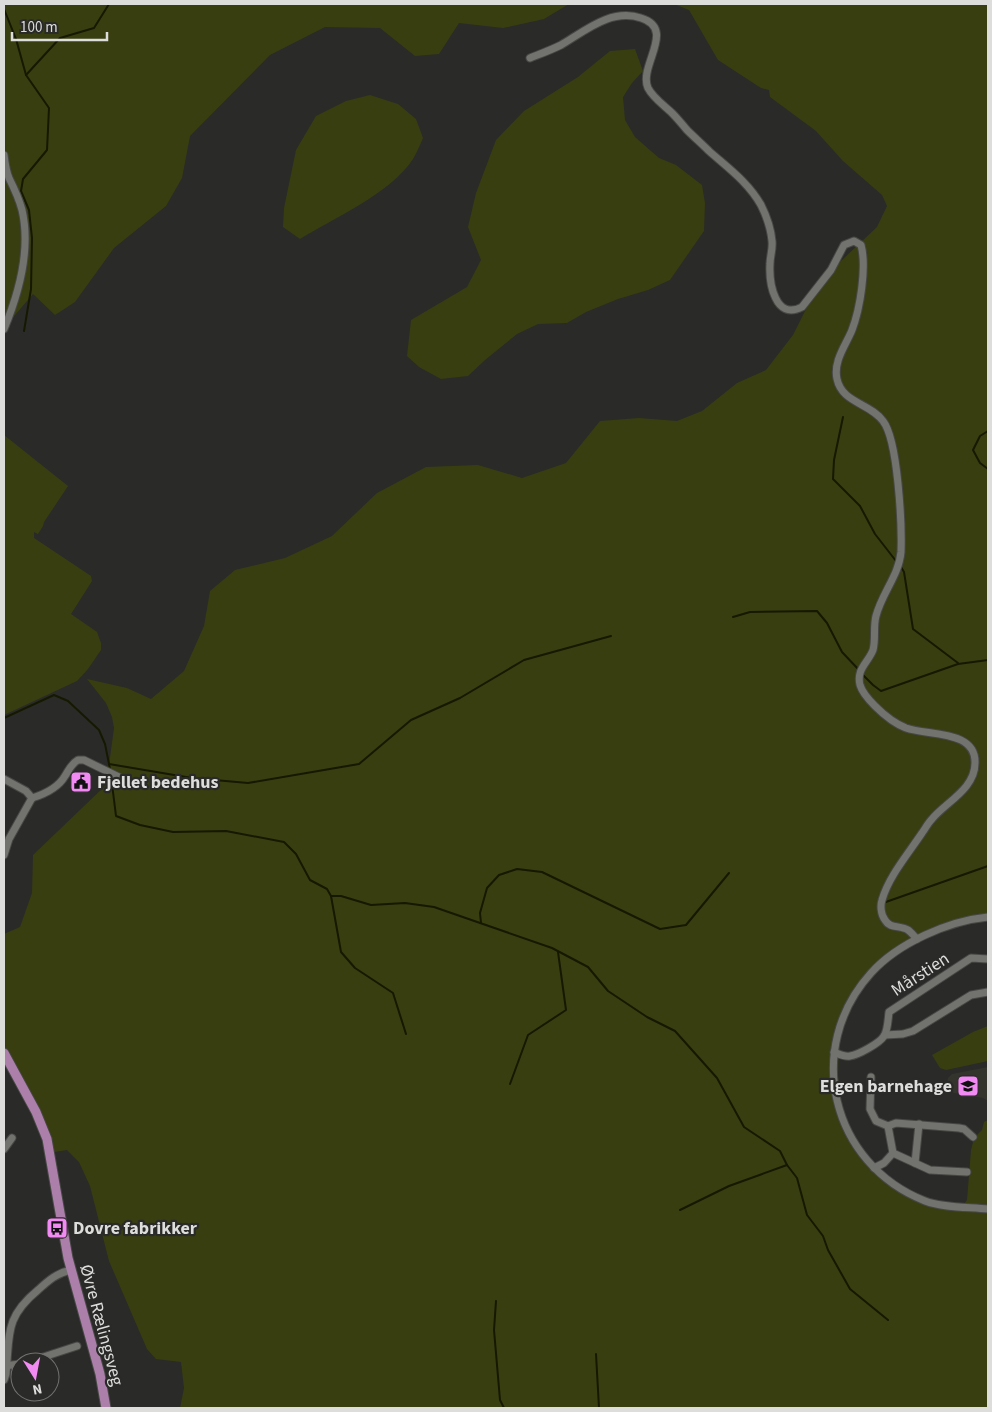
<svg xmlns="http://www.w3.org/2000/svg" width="992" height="1412" viewBox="0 0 992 1412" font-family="'Source Sans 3',sans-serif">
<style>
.built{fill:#33342c}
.green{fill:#393e11}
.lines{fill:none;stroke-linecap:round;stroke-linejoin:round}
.stream{stroke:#161900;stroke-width:2}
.minor-casing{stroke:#474845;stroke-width:9}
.major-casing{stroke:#474845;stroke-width:11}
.minor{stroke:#72736f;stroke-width:7}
.major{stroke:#ac7faa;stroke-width:9}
.labels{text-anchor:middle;stroke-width:4.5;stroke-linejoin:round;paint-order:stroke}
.poi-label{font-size:18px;font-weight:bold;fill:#dddedc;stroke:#2a2a28;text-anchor:start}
.street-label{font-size:18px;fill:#dddedc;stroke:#2a2a28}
</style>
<rect width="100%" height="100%" fill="#2a2a28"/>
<path class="built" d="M988,1067v34l-5,-3 -29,-5 -5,-4 -2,-6 1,-5 4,-4z"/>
<g class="green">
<path d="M4,4h565l-25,15 -41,9 -44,-5 -20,31 -24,2 -35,-28 -55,-1 -55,28 -80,81 -8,42 -16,28 -52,42 -39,54 -20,13 -22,-21 -29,34z"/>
<path d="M674,4h314v917l-35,6 -22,9 -33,17 -11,7 -32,36 -16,40 -1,40 2,23 6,23 24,39 24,27 17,10 15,7 36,2 5,-7 4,-50 3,-12 8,-8 2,-8 4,-2v288h-808l4,-20 -3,-26 -25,-3 -9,-10 -38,-88 -19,-75 -11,-24 -12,-12 -19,3 -15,-44 -17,-24 -12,-22v-129l16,-7 12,-34 1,-38 72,-69 -2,-13 6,-8 5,-37 -2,-11 -6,-14 -19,-24 40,9 24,11 33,-28 20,-45 6,-35 25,-21 50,-12 47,-22 45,-43 49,-26 52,-2 44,13 44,-15 34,-42 39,-3 38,3 25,-10 35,-28 29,-13 27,-35 19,-38 29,-36 36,-34 10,-21 -5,-11 -39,-34 -27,-30 -46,-34 -1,-7 -8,-2 -43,-28 -29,-50z"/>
<path d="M635,49l8,22 -11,12 -9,14 2,23 10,17 24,21 17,7 26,20 3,18 -1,28 -34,49 -22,10 -30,9 -32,13 -19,11 -29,1 -21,10 -32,26 -17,16 -27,3 -22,-12 -12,-11 4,-36 56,-33 14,-27 -13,-33 8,-34 20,-53 28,-29 54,-34 32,-26z"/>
<path d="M370,95l28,9 18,15 7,19c-3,7 -6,14 -10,21 -22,34 -79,59 -113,80l-17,-12 1,-19 12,-58 20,-34 30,-15z"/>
<path d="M4,435l64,51 -24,36 -1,4 -5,8 -4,-2v6l57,38 1,5 -21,33 26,18 4,11v7l-13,19 -11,12 -73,34z"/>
<path d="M988,1026v35l-42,9 -6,-2 -8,-13 41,-23z"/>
</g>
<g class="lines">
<g class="stream">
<path d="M4,9l12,30 10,36 23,33 -2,42 -24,29 -2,12 8,19 3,28 -1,51 -7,42"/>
<path d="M26,75l34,-37 34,-10 15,-24"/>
<path d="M843,417l-9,43 -1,19 27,27 15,28 21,27"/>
<path d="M988,431l-8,5 -7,14 7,13 8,6"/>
<path d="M901,567l3,5 9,57 45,34"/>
<path d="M733,617l17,-5 67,-1 10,12 15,29 17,18"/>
<path d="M862,674l11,11 8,6 77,-27 30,-4"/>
<path d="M4,718l50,-23 14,6 31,29 6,14 5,25"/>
<path d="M109,764l83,14 56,5 111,-19 52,-44 49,-22 64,-38 87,-24"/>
<path d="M111,776l5,40 24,9 33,7 53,-1 58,11 12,12 14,26 17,9 4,7h10l30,9 34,-2 29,4 118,41 36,19 20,24 39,26 28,14 42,47 27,49 36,24 7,14 10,13 10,37 16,21 5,14 22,39 38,31"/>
<path d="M331,896l10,56 14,16 38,25 13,41"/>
<path d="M883,903l105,-37"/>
<path d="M481,923l-1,-10 7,-25 12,-13 18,-6 25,3 118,57 26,-4 43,-52"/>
<path d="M510,1084l18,-49 38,-25 -8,-58"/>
<path d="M680,1210l49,-24 58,-21"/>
<path d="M496,1301l-2,29 6,70 4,8"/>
<path d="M596,1354l3,54h-2"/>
</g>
<g class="minor-casing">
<g id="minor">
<path d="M530,58c10,-4 21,-8 31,-13 24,-14 50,-37 80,-27 36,11 -3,48 7,70 5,10 17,18 24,25 5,5 10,11 15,17 7,7 15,14 22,21 19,17 39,31 52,54 5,10 10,25 11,36 1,8 -2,15 -2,23 -1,19 5,57 32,43l29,-37 13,-25 10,-4 7,4c6,22 -1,64 -9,85 -6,15 -19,31 -15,49 5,24 33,24 46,42 15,19 19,104 18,131 -2,23 -19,41 -25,64 -3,11 0,23 -3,34 -5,13 -17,19 -13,35 2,7 9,15 15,21 9,9 18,17 31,22 23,8 70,2 69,35 0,26 -29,39 -43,56 -4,4 -7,10 -10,14 -14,21 -33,43 -40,67 -2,6 -1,15 3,20 5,9 15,5 23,10 3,2 6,6 9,9"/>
<path d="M4,155c1,8 2,16 5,23 5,10 10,21 13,32 9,39 -3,83 -18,119"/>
<path d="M4,779l22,12 6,7"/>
<path d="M32,798c13,-4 26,-10 33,-22 4,-6 6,-12 13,-16h6l37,18"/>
<path d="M4,855l5,-16 23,-41"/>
<path d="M988,917c-40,4 -90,26 -117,56 -68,75 -40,191 54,228 19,7 43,6 63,8"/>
<path d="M885,1035l18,-1 10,-3 58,-36 17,-3"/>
<path d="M834,1052c5,2 10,5 16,4 8,-1 30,-13 34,-20 4,-6 4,-17 5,-24l82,-54 17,1"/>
<path d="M871,1077l-1,32 6,12 12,5"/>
<path d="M4,1149l8,-11"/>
<path d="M915,1163l4,-39"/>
<path d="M874,1168l10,-5 9,-10"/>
<path d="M967,1172l-37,-2 -37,-17 -5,-27 8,-3 63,5 5,1 9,8"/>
<path d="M28,1362l49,-16"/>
<path d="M4,1366l16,-2"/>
<path d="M4,1380l2,-6c4,-39 -2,-56 32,-84 11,-10 19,-17 33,-20"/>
</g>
</g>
<g class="major-casing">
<path id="major" d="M4,1053l32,59 11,27 21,119 32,116 6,34"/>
</g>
<use href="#minor" class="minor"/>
<use href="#major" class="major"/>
</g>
<defs>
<g id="civic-square" transform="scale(1.125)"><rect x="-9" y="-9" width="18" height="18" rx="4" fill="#f28af3" stroke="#2a2a28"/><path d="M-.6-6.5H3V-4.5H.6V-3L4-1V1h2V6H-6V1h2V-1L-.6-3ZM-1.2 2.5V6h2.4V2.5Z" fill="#111"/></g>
<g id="school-square" transform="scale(1.125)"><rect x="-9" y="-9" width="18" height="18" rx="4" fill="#f28af3" stroke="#2a2a28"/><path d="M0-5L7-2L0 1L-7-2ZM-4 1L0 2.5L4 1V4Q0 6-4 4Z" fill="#111"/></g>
<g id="bus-square" transform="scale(1.125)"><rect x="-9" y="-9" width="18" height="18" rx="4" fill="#f28af3" stroke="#2a2a28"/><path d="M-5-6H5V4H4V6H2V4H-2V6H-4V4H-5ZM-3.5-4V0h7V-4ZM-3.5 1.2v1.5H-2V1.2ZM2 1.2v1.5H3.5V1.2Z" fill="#111"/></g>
</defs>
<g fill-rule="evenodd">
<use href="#civic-square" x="81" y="782"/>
<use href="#school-square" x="968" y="1086"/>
<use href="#bus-square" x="57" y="1228"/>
</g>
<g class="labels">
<g class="poi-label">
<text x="97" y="788">Fjellet bedehus</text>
<text x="952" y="1092" text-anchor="end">Elgen barnehage</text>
<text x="73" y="1234">Dovre fabrikker</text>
</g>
<g class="street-label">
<text transform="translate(920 974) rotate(-33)" y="6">Mårstien</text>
<text transform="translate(102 1325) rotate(75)" y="6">Øvre Rælingsveg</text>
</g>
</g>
<rect width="992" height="1412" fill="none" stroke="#dddedc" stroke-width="10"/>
<g transform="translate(35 1377) rotate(169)"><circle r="24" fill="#2a2a28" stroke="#727270"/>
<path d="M0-4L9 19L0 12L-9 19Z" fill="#f28af3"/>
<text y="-8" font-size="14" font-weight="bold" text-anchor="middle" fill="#dddedc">N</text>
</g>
<path d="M12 32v8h95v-8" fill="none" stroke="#dddedc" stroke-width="2.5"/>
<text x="20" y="32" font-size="15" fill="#dddedc" stroke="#2a2a28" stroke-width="4" paint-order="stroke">100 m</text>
</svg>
